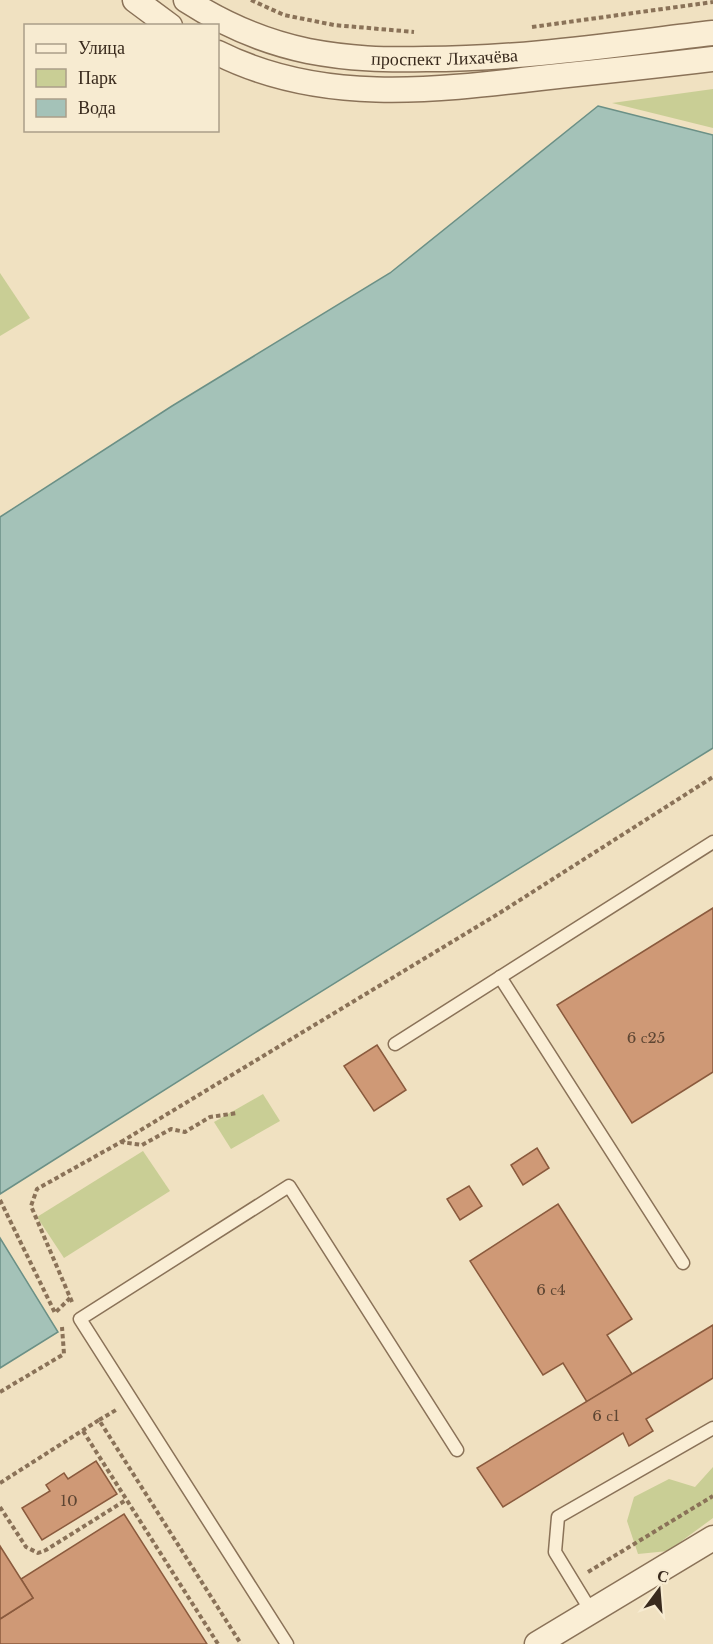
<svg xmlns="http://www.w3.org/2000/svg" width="713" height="1644" viewBox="0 0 713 1644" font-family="'Libre Baskerville',serif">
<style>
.green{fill:#c9ce95}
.water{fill:#a4c2b8;stroke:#6b9086;stroke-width:1.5}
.building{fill:#cf9976;stroke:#8a5a3d;stroke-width:1.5}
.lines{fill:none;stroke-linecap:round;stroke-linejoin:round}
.lane-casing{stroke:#8a7258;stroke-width:15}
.street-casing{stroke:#8a7258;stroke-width:27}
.path{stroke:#8a7258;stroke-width:4;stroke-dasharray:4.5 3;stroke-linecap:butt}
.lane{stroke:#faeed5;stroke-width:12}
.street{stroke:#faeed5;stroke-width:24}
.labels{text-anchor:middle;stroke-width:5;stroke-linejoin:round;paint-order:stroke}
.number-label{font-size:15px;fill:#5e4633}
.street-label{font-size:18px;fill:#392a1d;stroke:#f7ebd1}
</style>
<rect width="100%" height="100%" fill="#f0e1c1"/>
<g class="green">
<path d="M713,89v39l-101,-25z"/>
<path d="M0,273l30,45 -30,18z"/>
<path d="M263,1094l17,27 -49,28 -17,-27z"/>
<path d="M143,1151l27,40 -106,67 -27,-41z"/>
<path d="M713,1467v51l-45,33 -30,3 -11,-33 7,-24 35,-18 26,8z"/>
</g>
<g class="water">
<path d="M598,106l115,29v613l-452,281 -261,165v-677l172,-111 218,-133z"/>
<path d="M0,1238l58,94 -58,36z"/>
</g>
<g class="building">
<path d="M713,908v164l-81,51 -75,-118z"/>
<path d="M377,1045l29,45 -32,21 -30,-45z"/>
<path d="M537,1148l12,20 -26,17 -12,-20z"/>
<path d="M469,1186l13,20 -22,14 -13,-21z"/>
<path d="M558,1204l74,115 -25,16 25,39 -45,28 -24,-39 -20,12 -73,-114z"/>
<path d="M713,1325v53l-67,41 7,12 -24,15 -6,-13 -120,74 -26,-39z"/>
<path d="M96,1461l21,33 -75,46 -20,-32 28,-17 -4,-6 18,-12 4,6z"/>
<path d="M124,1514l83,130h-207v-25l33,-21 -12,-19z"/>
<path d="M0,1546l33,52 -33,21z"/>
</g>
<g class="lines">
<g class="lane-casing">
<g id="lane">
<path d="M500,977l183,286"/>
<path d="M395,1044l318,-202"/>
<path d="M591,1611l-36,-59 3,-35 155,-89"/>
<path d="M287,1644l-207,-325 209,-133 168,264"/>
</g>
</g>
<g class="street-casing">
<g id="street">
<path d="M135,0l35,26"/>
<path id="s1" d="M186,0c37,24 79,42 122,51 42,8 76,9 118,8 96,0 192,-15 287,-26"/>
<path d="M218,53c102,51 213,38 322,25 58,-6 115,-12 173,-19"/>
<path d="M537,1644l176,-106"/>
</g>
</g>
<g class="path">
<path d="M251,0l33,15 50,10 80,7"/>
<path d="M532,27l181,-25"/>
<path d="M121,1142l377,-228 215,-137"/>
<path d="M0,1200l55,113 15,-15"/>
<path d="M72,1302l-41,-96 6,-17 84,-47 21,3 29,-16 14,3 25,-15 27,-4"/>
<path d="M0,1392l64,-38 -2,-27"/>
<path d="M99,1420l17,-10"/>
<path d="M83,1431l135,213"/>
<path d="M0,1483l99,-63 142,224"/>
<path d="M0,1507l26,40 12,6 8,-3 80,-50"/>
<path d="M588,1572l125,-76"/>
</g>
<use href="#lane" class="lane"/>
<use href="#street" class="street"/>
</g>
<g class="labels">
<g class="number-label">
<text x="646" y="1043">6 с25</text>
<text x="551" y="1295">6 с4</text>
<text x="606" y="1421">6 с1</text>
<text x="69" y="1506">10</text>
</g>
<g class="street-label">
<text dy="6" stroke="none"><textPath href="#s1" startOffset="270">проспект Лихачёва</textPath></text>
</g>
</g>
<rect x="24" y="24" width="195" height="108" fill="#f7ebd1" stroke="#ab9e89" stroke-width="1.5"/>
<rect x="36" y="44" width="30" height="9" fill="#faeed5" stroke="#ab9e89" stroke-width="1.5"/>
<text x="78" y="54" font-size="18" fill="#392a1d">Улица</text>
<rect x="36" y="69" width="30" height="18" fill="#c9ce95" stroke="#ab9e89" stroke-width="1.5"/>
<text x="78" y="84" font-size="18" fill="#392a1d">Парк</text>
<rect x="36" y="99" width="30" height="18" fill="#a4c2b8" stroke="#ab9e89" stroke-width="1.5"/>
<text x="78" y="114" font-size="18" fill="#392a1d">Вода</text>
<g transform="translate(659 1590) rotate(16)" stroke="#f7ebd1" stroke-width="4.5" paint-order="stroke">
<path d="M0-4.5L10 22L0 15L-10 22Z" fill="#392a1d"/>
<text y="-9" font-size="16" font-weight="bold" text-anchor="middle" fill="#392a1d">С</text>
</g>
</svg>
